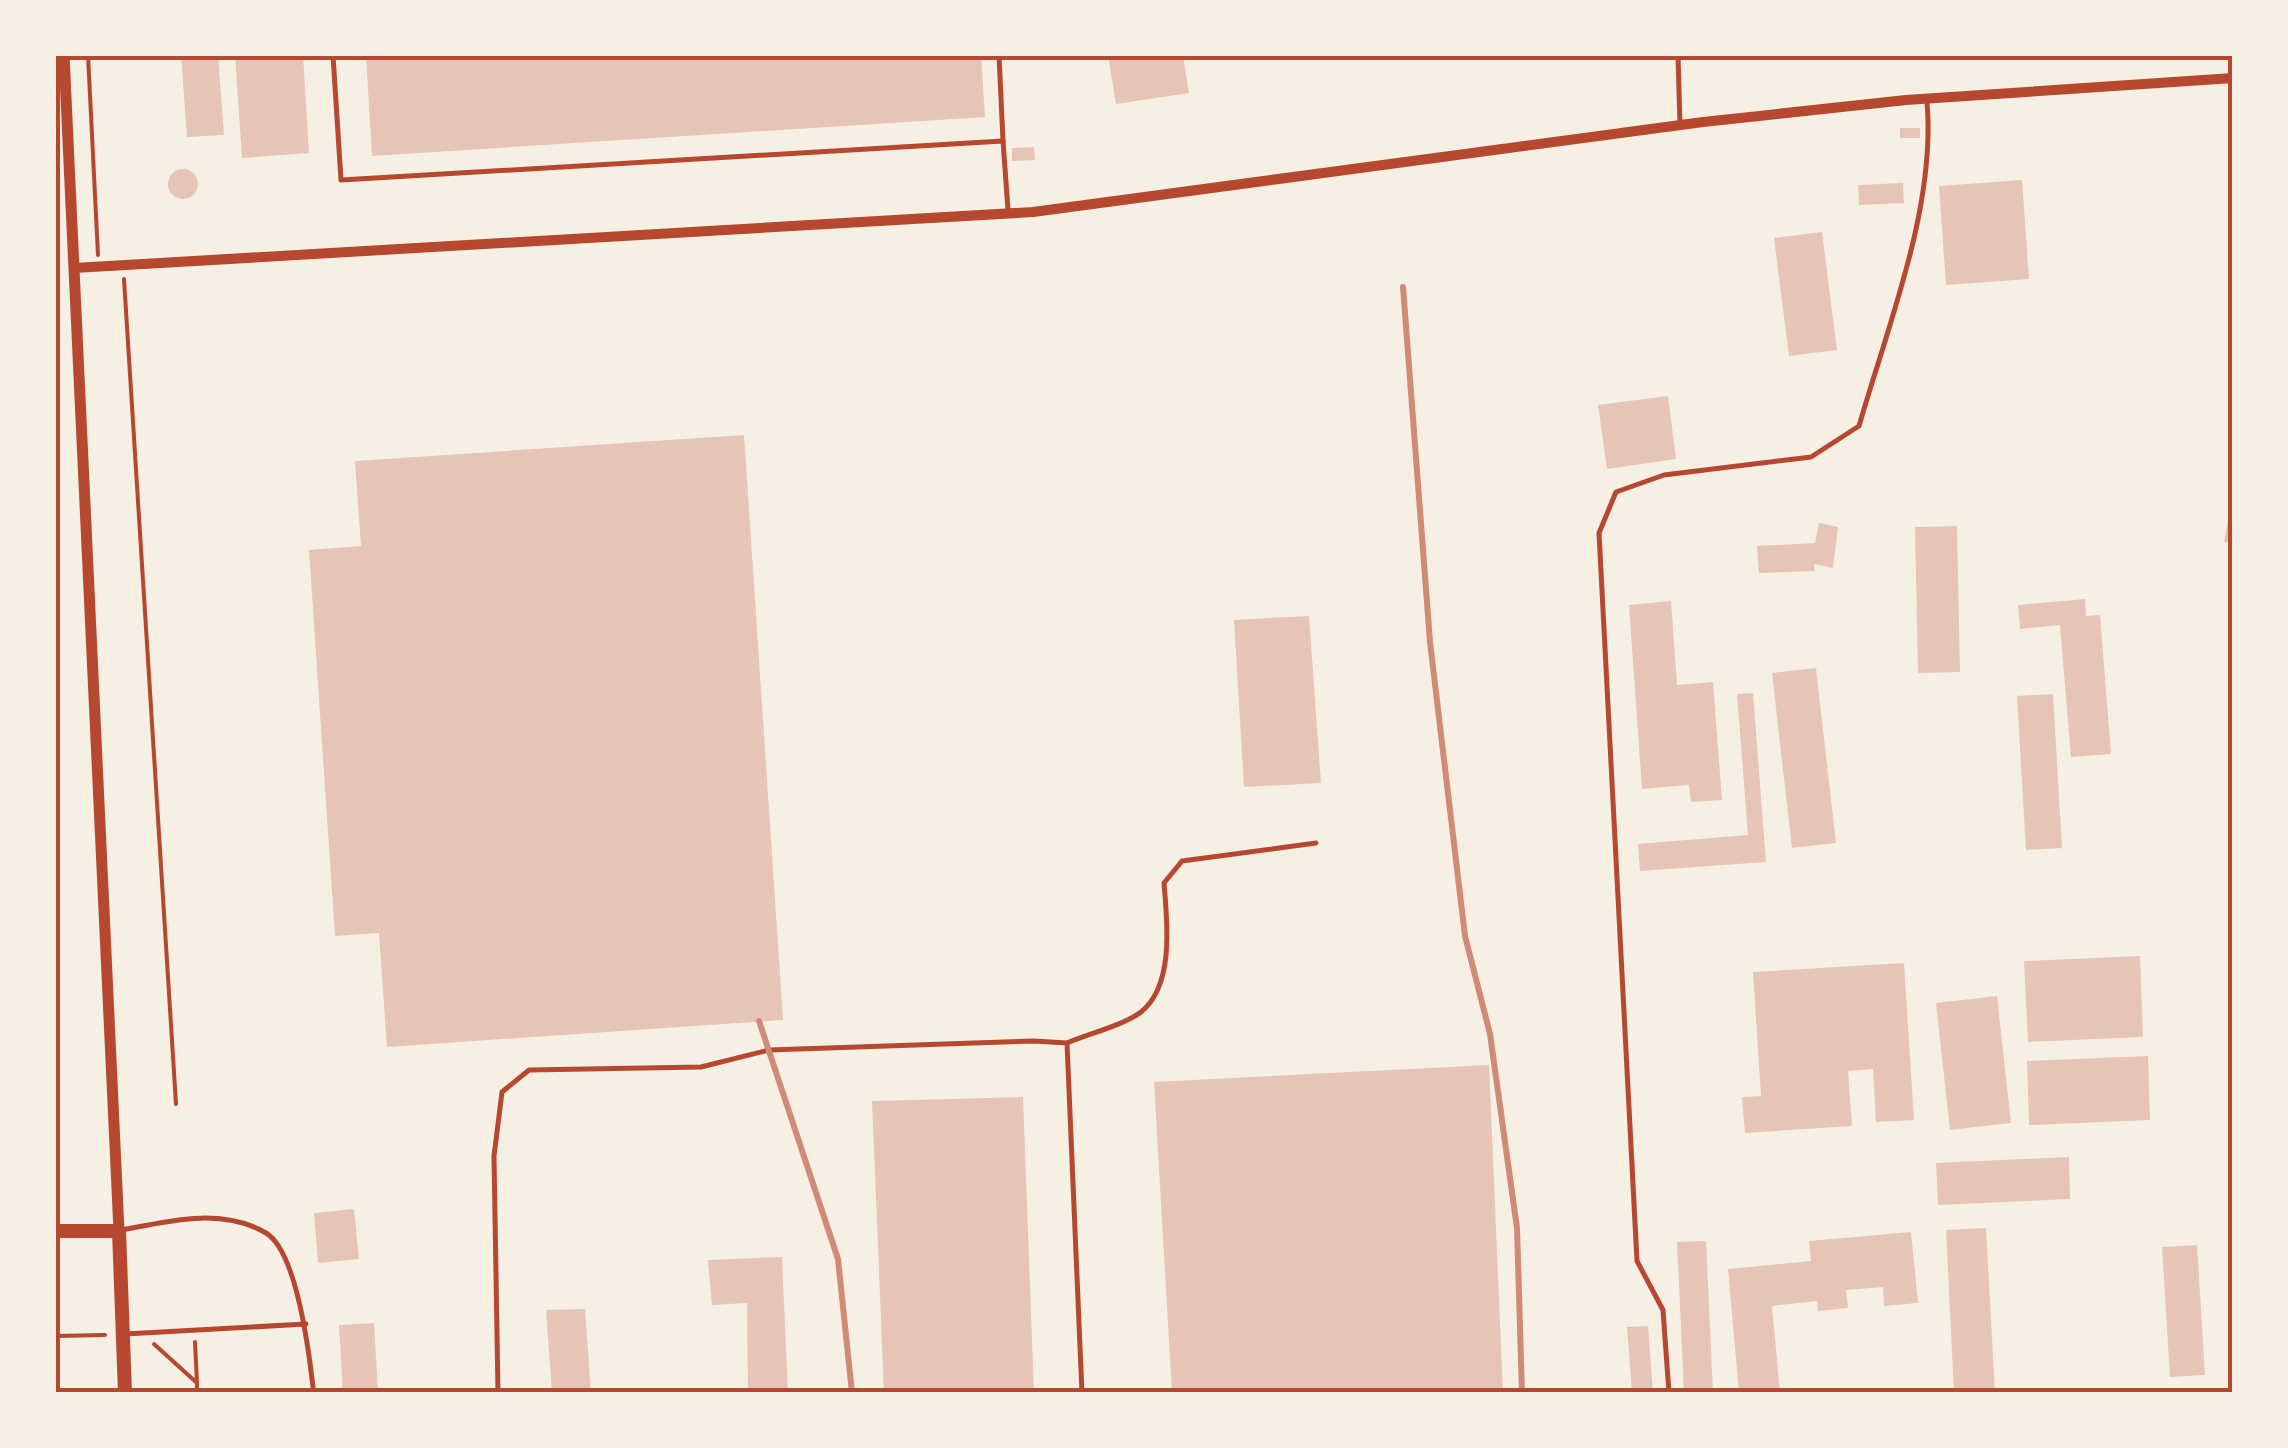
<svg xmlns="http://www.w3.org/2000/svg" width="2288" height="1448" viewBox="0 0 2288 1448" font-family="Lato,sans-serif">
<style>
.building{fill:#e6c5b7}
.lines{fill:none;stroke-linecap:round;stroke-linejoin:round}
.path{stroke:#b5482f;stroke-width:4}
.service{stroke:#b5482f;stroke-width:5}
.minor{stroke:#b5482f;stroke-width:10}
.tertiary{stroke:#b5482f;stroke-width:11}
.secondary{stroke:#b5482f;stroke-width:14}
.rail{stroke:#cf8b77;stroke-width:6}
.neatline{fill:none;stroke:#b5482f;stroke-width:4}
</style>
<rect width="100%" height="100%" fill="#f6efe4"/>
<g class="building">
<path d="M181,55h37l6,80 -37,2z"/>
<path d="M235,55h68l6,98 -67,5z"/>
<path d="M366,55h615l4,62 -613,39z"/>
<path d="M1108,55h75l6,38 -73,11z"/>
<rect x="1900" y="128" width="20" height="10"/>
<path d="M1034,147l1,13 -23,1v-13z"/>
<circle cx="183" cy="184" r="15"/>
<path d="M2022,180l7,99 -83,6 -7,-99z"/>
<path d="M1903,183l1,20 -45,2 -1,-20z"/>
<path d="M1822,232l15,118 -48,6 -15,-118z"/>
<path d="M1668,396l8,63 -69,10 -9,-64z"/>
<path d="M744,435l39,585 -396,27 -8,-114 -44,3 -26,-386 52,-4 -6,-85z"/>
<path d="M2231,503h2v41l-9,-2z"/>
<path d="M1819,523l19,4 -5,41 -19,-4 1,7 -56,2 -2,-27 58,-3z"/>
<path d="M1957,526l3,146 -42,1 -3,-146z"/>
<path d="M2085,599l1,17 14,-1 11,139 -40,3 -11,-132 -40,4 -2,-24z"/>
<path d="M1671,601l6,84 36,-3 9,118 -31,2 -2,-17 -47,4 -13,-184z"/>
<path d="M1309,616l12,167 -77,4 -10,-167z"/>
<path d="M1816,668l20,175 -44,5 -20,-175z"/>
<path d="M1753,693l13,169 -126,9 -2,-27 110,-9 -11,-141z"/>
<path d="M2053,694l9,154 -36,2 -9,-154z"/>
<path d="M2140,956l3,81 -115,5 -4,-81z"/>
<path d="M1904,963l10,157 -38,2 -3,-53 -25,2 4,55 -107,7 -3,-36 19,-1 -8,-124z"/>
<path d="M1997,996l14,127 -61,7 -14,-127z"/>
<path d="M2148,1056l2,64 -121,5 -2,-64z"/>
<path d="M1489,1065l14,328h-331l-18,-311z"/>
<path d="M1023,1097l11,296h-150l-12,-292z"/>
<path d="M2069,1157l1,42 -132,6 -2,-42z"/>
<path d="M354,1209l5,50 -41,4 -4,-50z"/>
<path d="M1986,1228l9,165h-41l-8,-163z"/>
<path d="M1911,1232l7,71 -34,3 -1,-19 -37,3 2,18 -30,3 -1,-10 -45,5 8,87h-41l-11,-124 83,-8 -2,-20z"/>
<path d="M1706,1241l7,152h-29l-7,-151z"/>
<path d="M2197,1245l8,130 -35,2 -8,-130z"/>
<path d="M782,1257l6,136h-40l-1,-90 -35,2 -4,-45z"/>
<path d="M585,1309l6,84h-39l-6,-83z"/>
<path d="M374,1323l4,70h-35l-4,-68z"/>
<path d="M1648,1326l5,67h-21l-5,-66z"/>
</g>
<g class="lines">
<g class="path">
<path d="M88,55l10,200"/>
<path d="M124,279l52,825"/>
<path d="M55,1336l50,-1"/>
<path d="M195,1342l2,41"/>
<path d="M154,1344l43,39v10"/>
</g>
<g class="service">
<path d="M333,55l8,125 662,-39 5,69"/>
<path d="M999,55l4,86"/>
<path d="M1678,55l2,70"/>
<path d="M1067,1043c21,-9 57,-18 74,-31 34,-27 26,-92 23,-129l18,-22 134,-18"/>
<path d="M122,1230c46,-9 100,-23 144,3 31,19 43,119 47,154"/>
<path d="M125,1334l181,-10"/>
<path d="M498,1393l-4,-237 8,-64 27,-22 172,-3 68,-17 265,-9 33,2 15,350"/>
<path d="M1669,1393l-6,-83 -26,-49 -38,-728 17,-41 48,-17 147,-18 48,-31c29,-101 77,-219 68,-324"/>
</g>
<path class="minor" d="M74,268l959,-56 670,-90 203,-22 327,-22"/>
<path class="tertiary" d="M64,55l55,1176"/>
<path class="secondary" d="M55,1231h64l6,162"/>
<g class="rail">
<path d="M1403,287l27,355 35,294 25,98 27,194 5,165"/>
<path d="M759,1021l79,238 14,134"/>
</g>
</g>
<rect width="2288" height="1448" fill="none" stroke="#f6efe4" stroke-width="115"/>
<rect x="58" y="58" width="2172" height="1332" class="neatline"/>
</svg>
